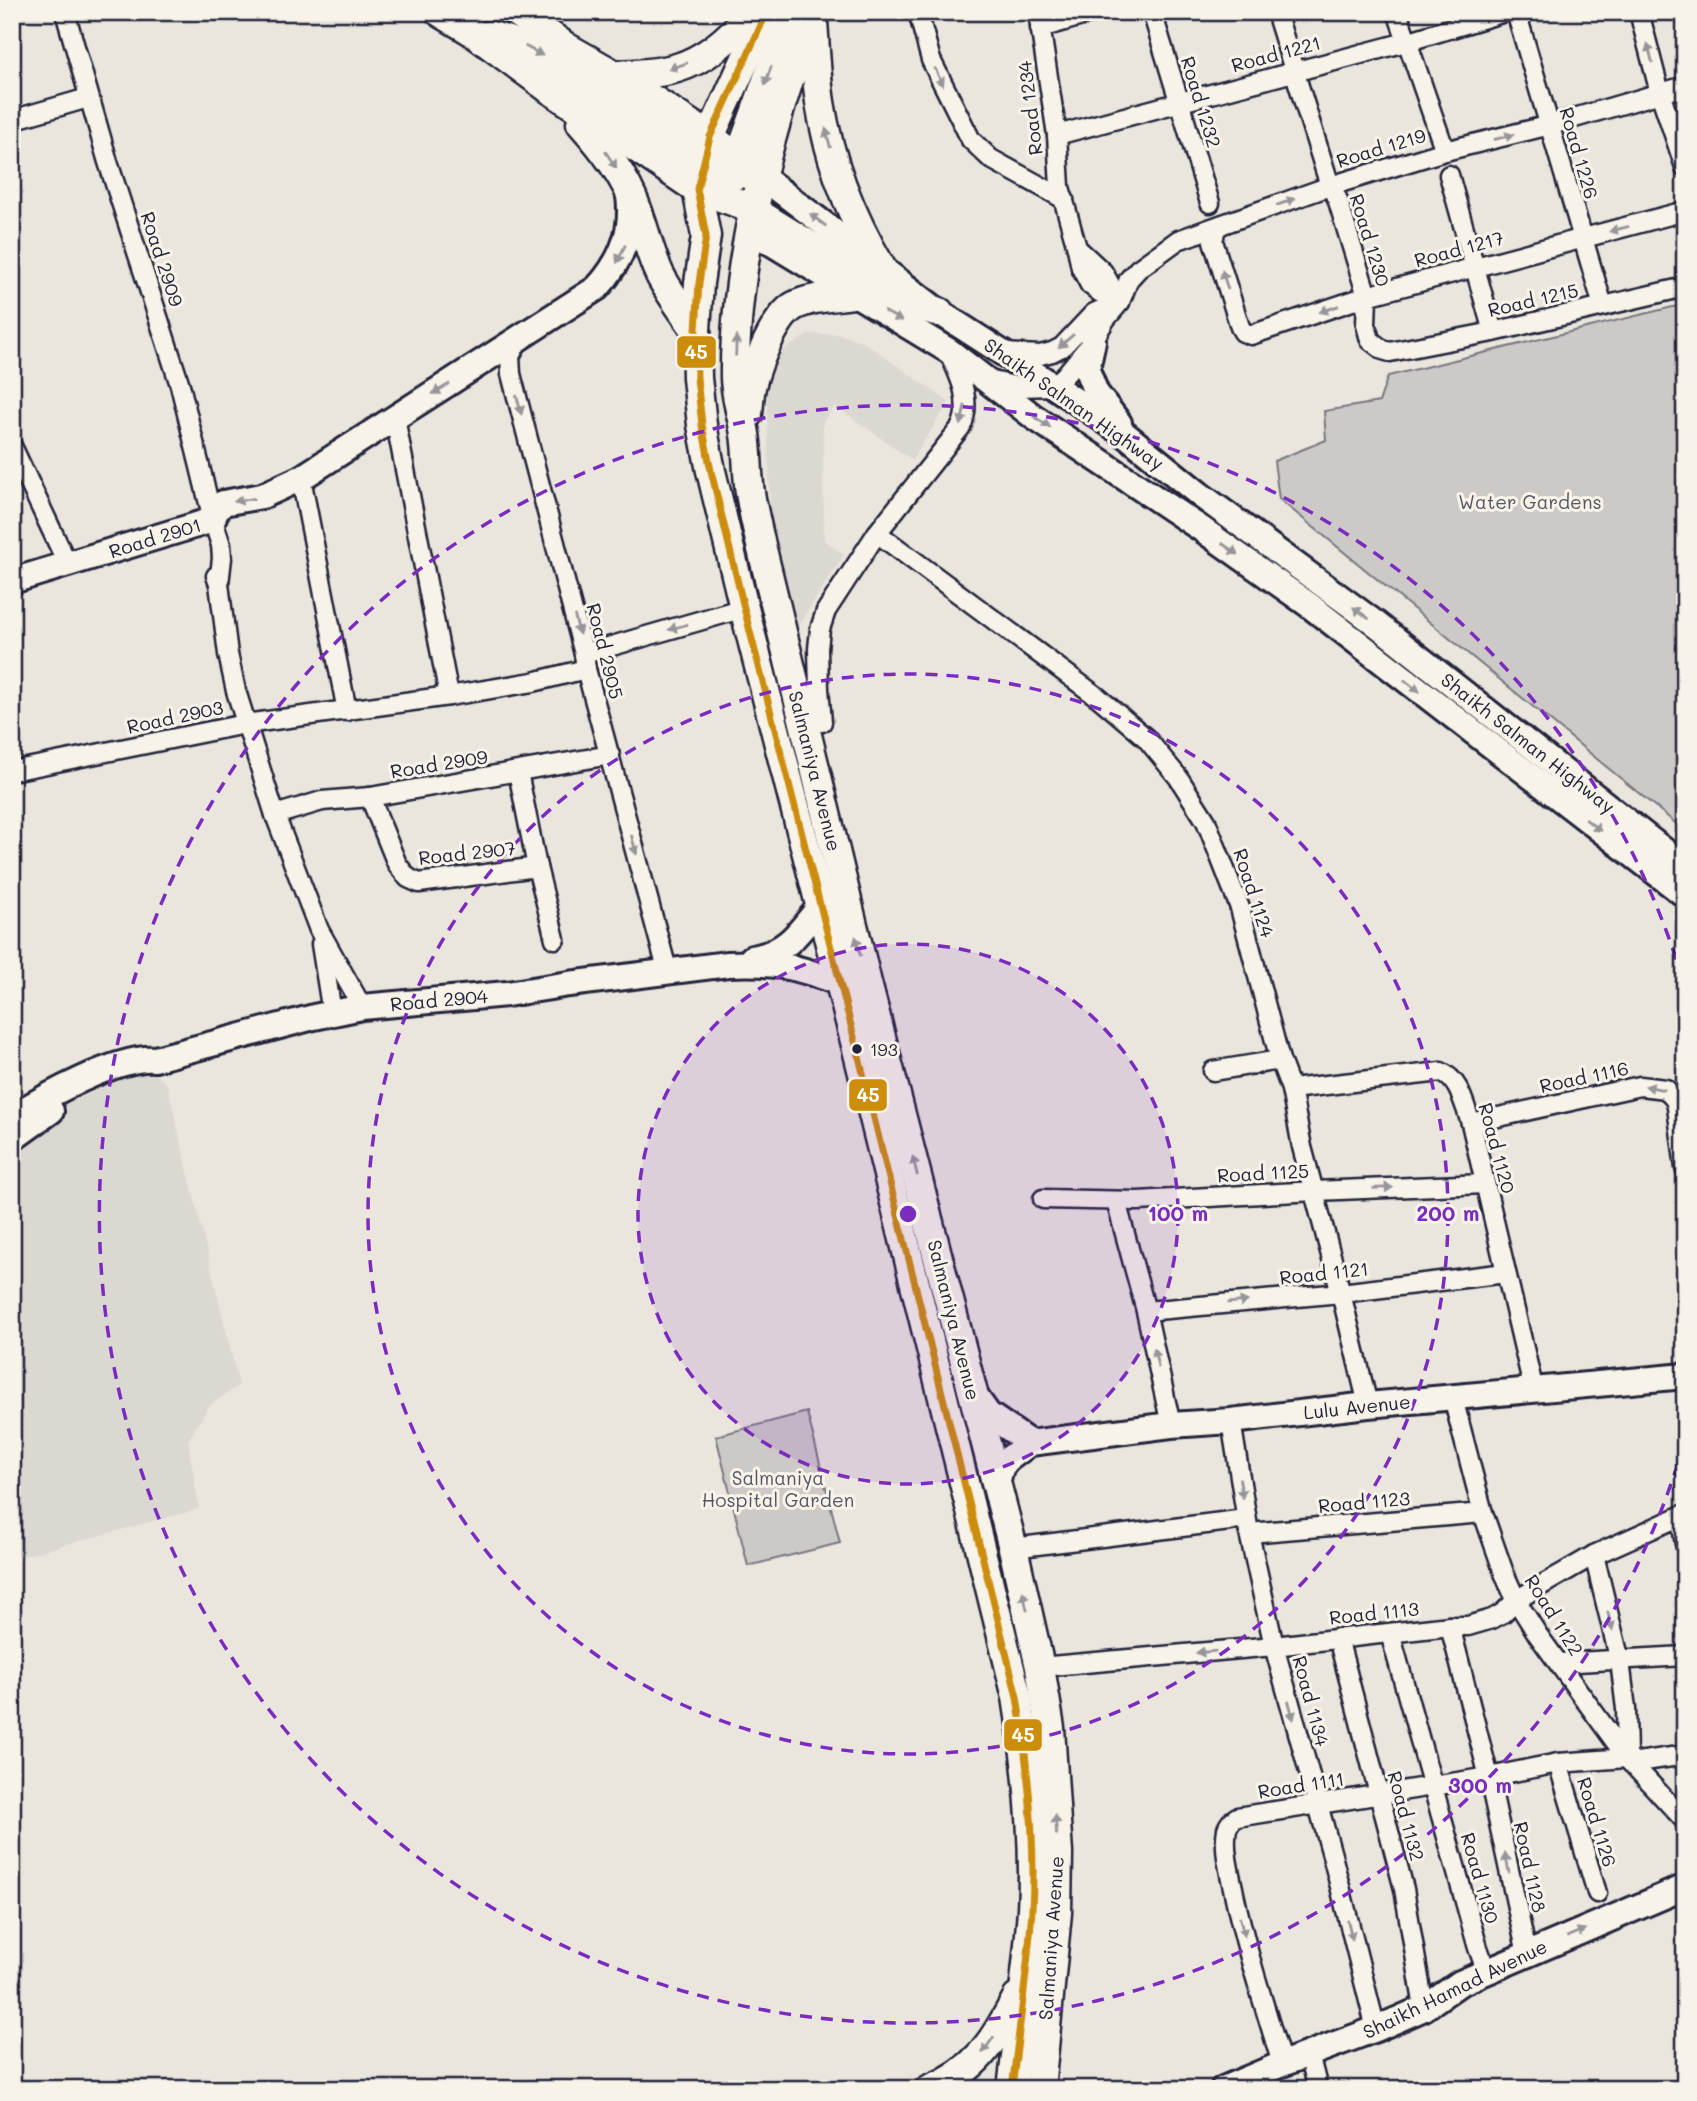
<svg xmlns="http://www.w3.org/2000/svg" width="1697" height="2101" viewBox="0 0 1697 2101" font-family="Mali,sans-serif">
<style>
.built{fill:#dbd8d2}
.green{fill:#cdc9c6;stroke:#787680;stroke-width:2}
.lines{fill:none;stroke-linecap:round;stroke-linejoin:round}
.street-casing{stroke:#22223b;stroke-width:23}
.secondary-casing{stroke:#22223b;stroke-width:30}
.primary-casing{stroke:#22223b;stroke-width:33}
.street{stroke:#f7f3e8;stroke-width:18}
.secondary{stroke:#f7f3e8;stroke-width:24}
.primary{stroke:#f7f3e8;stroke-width:28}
.bus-1-casing{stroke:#f7f3e8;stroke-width:12}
.bus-1{stroke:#cc8c0c;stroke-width:7}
.oneway{fill:#97959a}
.ring{fill:none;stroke:#7b2cbf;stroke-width:3.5;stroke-dasharray:12 9}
.bus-dot{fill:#22223b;stroke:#f7f3e8;stroke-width:2.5}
.labels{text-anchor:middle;stroke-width:6;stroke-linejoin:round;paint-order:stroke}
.bus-label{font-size:17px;fill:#22223b;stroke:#f7f3e8;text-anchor:start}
.street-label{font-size:19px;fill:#22223b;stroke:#f7f3e8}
.park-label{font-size:19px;fill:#555465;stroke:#f7f3e8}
.centre{fill:#7b2cbf;stroke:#f7f3e8;stroke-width:3.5}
.ring-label{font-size:21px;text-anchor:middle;font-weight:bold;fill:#7b2cbf;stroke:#f7f3e8;stroke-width:6;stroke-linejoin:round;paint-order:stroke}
.line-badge{stroke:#f7f3e8;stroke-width:2.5}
.badge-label{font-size:19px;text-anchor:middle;font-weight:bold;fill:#fff}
</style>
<rect width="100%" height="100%" fill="#eae6de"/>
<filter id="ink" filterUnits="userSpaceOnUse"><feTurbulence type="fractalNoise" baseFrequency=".0143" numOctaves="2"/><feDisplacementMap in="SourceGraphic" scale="14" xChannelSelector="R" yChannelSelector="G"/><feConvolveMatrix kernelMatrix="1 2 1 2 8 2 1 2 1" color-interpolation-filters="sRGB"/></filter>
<g filter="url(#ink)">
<g class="built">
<path d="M809,334h29l24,7 87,61 -37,58 -77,-54 -12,16 1,118 20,15 -47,72 -24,-24 -7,-227 16,-25z"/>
<path d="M148,1067l19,17 72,301 -31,22 -20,34 11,68 -187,50v-416l48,-36z"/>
</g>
<g class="green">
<path d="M1685,304v527l-406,-332 -5,-38 52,-21 -2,-29 55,-9 9,-26z"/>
<path d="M807,1412l33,131 -92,23 -32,-130z"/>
</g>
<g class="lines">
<g class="street-casing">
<g id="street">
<path d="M65,12l43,150 72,223 33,135 8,25 1,13 -3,26"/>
<path d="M918,12l13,48 40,80 20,19 73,40"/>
<path d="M1038,12l19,123 3,52 17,61 4,20 9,17 9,7 21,10"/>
<path d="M1152,12l58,191"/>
<path d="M1276,12l54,174 7,12 30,98 -1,29 4,15 13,10 7,2 103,-20 192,-45"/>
<path d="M1397,12l48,139"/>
<path d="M1516,12l87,294"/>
<path d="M1639,12l21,81 25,74"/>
<path d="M1040,28l56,-16"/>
<path d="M12,120l76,-22"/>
<path d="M1057,135l349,-93 99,-30"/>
<path d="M1449,175l44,157"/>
<path d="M1221,225l-5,3 -3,13 27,86 3,5 8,3 116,-39 318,-85"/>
<path d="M1077,248l26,24 17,30"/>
<path d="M519,340l-9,16 1,18 73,280 2,15 82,304"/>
<path d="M1005,353l35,2 12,-3 10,-5 32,-34 23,-10"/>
<path d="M992,381l27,6 35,-1 12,-12 27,-33 12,-21 15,-18 9,-23 9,-10 40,-29 152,-54 115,-35 105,-26 135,-39"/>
<path d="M395,418l54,278"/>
<path d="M12,446l56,119"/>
<path d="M301,478l46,233"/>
<path d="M877,533l222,165 47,40 32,39 28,44 34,87 40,152 11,29 11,58 39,146 27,112"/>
<path d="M216,576l3,8 9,70 8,37 39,124 44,115 43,77"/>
<path d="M584,654l160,-46"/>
<path d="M822,722l-3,-33 -1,-40 2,-20 6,-18 51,-78 84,-106c11,-25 0,-49 -11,-72"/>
<path d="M12,771l233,-47 204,-28 84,-14 53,-13"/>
<path d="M518,772l19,95 18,72"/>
<path d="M370,797l27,67 11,14 11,5 118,-16"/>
<path d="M275,815l47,-14 48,-4 240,-42"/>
<path d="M321,944l11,69"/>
<path d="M1213,1071l67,-11"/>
<path d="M1291,1089l150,-17c19,8 23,33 30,51l63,268"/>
<path d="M1471,1123l169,-37 26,3 9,11 2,7 8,61"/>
<path d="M1043,1199l95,2 177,-10 170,-7"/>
<path d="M1116,1201l30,110 25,114"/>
<path d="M1146,1311l195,-18 165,-20"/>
<path d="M1453,1398l30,115 21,60 12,27 22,35 89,123 58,63"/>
<path d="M1231,1421l18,112 25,113 58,209 44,174"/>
<path d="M1680,1516l5,28"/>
<path d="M1249,1533l234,-20"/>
<path d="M1013,1548l233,-29"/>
<path d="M1450,1626l39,151 38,177"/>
<path d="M1390,1633l88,315 9,24"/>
<path d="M1338,1638l66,251 20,119"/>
<path d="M1559,1663l126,-7"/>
<path d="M1040,1667l234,-21 176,-20h18l24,-7 11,-6 13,-13 78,-45 91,-41"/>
<path d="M1558,1763l39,130"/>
<path d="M1631,1763l54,-8"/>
<path d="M1309,2054l9,35"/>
<path d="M1282,2064c-17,-57 -36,-113 -48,-171 -4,-20 -11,-44 -7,-64 2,-6 5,-9 10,-12l252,-40 69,-14 69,-5 -1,-49 -6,-48 -26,-106"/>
</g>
</g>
<g class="secondary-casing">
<g id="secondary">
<path d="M761,176l178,136 115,74 72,49 73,59 176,129 310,244"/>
<path d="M750,230l199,121 85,66 169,113 106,75 376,290"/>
<path d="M1093,341l-6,29 9,23 23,30"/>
<path d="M12,581l201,-61 2,-7 8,-10 39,-7 39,-18 296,-190c24,-26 37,-56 32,-92"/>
<path d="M752,958c35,-5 48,-27 68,-52"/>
<path d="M12,1117c32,-20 106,-61 143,-58l159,-42 48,-10 145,-13 62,-10 159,-20c47,-2 68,2 112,19"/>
<path d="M12,1139l39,-28"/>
<path d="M973,1393l15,21 42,29"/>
<path d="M996,1488l5,-20 6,-8 23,-17 141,-18 60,-4 137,-16 317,-29"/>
<path d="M1223,2089l59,-25 94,-35 48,-21 36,-25 225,-96"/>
</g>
</g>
<g class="primary-casing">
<g id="primary">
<path d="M440,12l30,18 81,60 146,99 38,13 19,9 134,83 23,10 28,8"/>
<path d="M517,12l49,35 49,28 95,62 49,37"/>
<path d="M767,12l-57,125 -13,52 9,47 -7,47 -3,47 1,48 5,47 9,46 33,137 113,441 160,648c11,69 19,142 15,212 -4,60 -13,120 -20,180"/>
<path d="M813,12c-42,111 -79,245 -78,364 0,19 7,39 10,58 3,20 2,39 5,59 3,17 7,35 11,52l106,438 146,565 27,119 10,61 8,125 -1,60 -17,176"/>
<path d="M813,21c2,27 3,55 7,81 9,59 32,116 62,167"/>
<path d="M488,35l38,11 30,17 110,75 53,32 42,6"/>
<path d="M615,75c20,-1 42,-1 62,-7 30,-9 55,-32 75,-56"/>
<path d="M581,123c23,26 44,53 56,86 8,22 13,45 23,66 10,19 24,37 36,55"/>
<path d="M736,175l8,-31 48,-132"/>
<path d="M748,414c1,-9 1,-18 3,-27 5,-22 24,-70 43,-81 17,-9 40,-9 59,-12"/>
<path d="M930,2089c48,-19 63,-48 87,-91"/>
</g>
</g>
<use href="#street" class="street"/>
<use href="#secondary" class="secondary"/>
<use href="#primary" class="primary"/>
<g class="bus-1-casing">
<path id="bus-1" d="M767,12l-57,125 -13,52 9,47 -7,47 -3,47 1,48 5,47 9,46 33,137 113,441 160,648c11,69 19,142 15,212 -4,60 -13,120 -20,180"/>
</g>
<use href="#bus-1" class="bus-1"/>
</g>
<defs><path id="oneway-solid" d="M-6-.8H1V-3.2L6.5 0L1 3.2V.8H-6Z" transform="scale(1.75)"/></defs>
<g class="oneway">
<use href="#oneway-solid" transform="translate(534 51) rotate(28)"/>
<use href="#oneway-solid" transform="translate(1650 53) rotate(-104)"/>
<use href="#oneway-solid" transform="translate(678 66) rotate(161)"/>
<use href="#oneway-solid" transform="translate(768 76) rotate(109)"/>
<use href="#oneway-solid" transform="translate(939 77) rotate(65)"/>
<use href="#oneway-solid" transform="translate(1504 137) rotate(-14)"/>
<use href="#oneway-solid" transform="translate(828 138) rotate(-104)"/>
<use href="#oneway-solid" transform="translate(611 160) rotate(56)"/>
<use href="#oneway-solid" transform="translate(1286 202) rotate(-20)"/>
<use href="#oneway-solid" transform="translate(818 220) rotate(-142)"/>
<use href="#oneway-solid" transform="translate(1619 229) rotate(165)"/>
<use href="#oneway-solid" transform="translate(621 254) rotate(115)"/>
<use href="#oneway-solid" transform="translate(1225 280) rotate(-107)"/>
<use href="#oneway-solid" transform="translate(1329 309) rotate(161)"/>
<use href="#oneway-solid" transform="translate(893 316) rotate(29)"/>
<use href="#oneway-solid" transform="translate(1066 341) rotate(139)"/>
<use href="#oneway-solid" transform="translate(736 346) rotate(-88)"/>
<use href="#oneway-solid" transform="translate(441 389) rotate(149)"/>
<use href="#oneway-solid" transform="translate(519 405) rotate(75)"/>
<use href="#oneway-solid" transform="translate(963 415) rotate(102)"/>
<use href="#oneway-solid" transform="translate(1042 422) rotate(34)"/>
<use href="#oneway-solid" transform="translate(244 500) rotate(171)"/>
<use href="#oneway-solid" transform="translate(1230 549) rotate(35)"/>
<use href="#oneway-solid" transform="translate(1361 613) rotate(-144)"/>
<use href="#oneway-solid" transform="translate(577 625) rotate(75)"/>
<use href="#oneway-solid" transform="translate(678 627) rotate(164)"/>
<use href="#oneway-solid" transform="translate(1412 686) rotate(38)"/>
<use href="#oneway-solid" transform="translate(1593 825) rotate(38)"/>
<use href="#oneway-solid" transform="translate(634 845) rotate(75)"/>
<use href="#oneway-solid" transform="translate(858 946) rotate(-104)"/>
<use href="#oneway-solid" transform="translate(1655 1088) rotate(-168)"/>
<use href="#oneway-solid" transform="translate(915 1166) rotate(-104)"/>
<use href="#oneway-solid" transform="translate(1383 1188) rotate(-2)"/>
<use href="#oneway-solid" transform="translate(1238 1302) rotate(-5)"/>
<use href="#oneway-solid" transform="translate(1156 1358) rotate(-103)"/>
<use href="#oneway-solid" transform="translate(1241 1488) rotate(81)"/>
<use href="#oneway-solid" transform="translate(1025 1601) rotate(-103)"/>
<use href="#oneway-solid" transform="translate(1610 1621) rotate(76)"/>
<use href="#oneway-solid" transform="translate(1206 1652) rotate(175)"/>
<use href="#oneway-solid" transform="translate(1291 1710) rotate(75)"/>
<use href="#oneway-solid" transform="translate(1056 1825) rotate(-93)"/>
<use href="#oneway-solid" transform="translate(1507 1863) rotate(-102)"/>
<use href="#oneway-solid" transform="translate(1242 1927) rotate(76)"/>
<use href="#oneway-solid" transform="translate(1350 1930) rotate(76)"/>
<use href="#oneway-solid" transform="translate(1576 1933) rotate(-23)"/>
<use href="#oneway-solid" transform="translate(988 2045) rotate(125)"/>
</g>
</g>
<circle cx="908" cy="1214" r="270" fill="#7b2cbf" fill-opacity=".12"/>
<g class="ring">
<circle cx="908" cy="1214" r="270"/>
<circle cx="908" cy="1214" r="540"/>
<path d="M1684 1444A809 809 0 1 1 1684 984"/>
</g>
<circle class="bus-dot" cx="857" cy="1049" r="6"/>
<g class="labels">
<g class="bus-label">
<text x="870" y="1056">193</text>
</g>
<g class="street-label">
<text transform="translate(1276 54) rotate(-15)" y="7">Road 1221</text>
<text transform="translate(1201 102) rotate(73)" y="7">Road 1232</text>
<text transform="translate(1030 108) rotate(-97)" y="7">Road 1234</text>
<text transform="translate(1381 148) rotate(-17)" y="7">Road 1219</text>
<text transform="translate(1579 153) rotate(74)" y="7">Road 1226</text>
<text transform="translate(1370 240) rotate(73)" y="7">Road 1230</text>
<text transform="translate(1459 249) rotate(-15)" y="7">Road 1217</text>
<text transform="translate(162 259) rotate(72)" y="7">Road 2909</text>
<text transform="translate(1533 300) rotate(-13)" y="7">Road 1215</text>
<text transform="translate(1074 404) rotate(35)" y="7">Shaikh Salman Highway</text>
<text transform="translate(155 538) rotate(-17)" y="7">Road 2901</text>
<text transform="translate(605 651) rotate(76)" y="7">Road 2905</text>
<text transform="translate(175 717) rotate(-12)" y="7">Road 2903</text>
<text transform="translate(1528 743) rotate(38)" y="7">Shaikh Salman Highway</text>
<text transform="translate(439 764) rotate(-9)" y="7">Road 2909</text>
<text transform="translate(815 771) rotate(76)" y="7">Salmaniya Avenue</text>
<text transform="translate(467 853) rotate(-6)" y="7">Road 2907</text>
<text transform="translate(1254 893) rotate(72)" y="7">Road 1124</text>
<text transform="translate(439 1000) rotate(-5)" y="7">Road 2904</text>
<text transform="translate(1584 1077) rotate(-12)" y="7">Road 1116</text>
<text transform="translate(1497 1148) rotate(75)" y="7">Road 1120</text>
<text transform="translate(1263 1173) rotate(-3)" y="7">Road 1125</text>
<text transform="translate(1324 1273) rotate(-6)" y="7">Road 1121</text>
<text transform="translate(954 1320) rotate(76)" y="7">Salmaniya Avenue</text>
<text transform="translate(1357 1407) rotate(-6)" y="7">Lulu Avenue</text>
<text transform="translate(1364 1502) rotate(-5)" y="7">Road 1123</text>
<text transform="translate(1374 1613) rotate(-6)" y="7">Road 1113</text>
<text transform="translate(1554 1615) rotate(58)" y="7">Road 1122</text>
<text transform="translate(1311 1701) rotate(75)" y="7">Road 1134</text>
<text transform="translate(1301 1785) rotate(-9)" y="7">Road 1111</text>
<text transform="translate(1406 1816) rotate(75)" y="7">Road 1132</text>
<text transform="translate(1597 1822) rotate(73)" y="7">Road 1126</text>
<text transform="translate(1530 1867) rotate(78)" y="7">Road 1128</text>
<text transform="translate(1480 1878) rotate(74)" y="7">Road 1130</text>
<text transform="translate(1051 1938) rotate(-86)" y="7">Salmaniya Avenue</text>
<text transform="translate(1455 1989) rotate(-26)" y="7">Shaikh Hamad Avenue</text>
</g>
<g class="park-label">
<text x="1530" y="509">Water Gardens</text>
<text x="778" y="1485">Salmaniya<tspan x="778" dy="22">Hospital Garden</tspan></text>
</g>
</g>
<circle cx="908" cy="1214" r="10" class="centre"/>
<g class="ring-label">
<text x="1178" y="1221">100 m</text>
<text x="1448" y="1221">200 m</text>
<text x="1480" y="1793">300 m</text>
</g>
<g class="line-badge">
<rect x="676" y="335" width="41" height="34" rx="7" fill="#cc8c0c"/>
<rect x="848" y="1078" width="40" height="34" rx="7" fill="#cc8c0c"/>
<rect x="1003" y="1718" width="40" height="34" rx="7" fill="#cc8c0c"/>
</g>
<g class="badge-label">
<text x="696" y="359">45</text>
<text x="868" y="1102">45</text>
<text x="1023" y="1742">45</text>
</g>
<rect width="1697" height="2101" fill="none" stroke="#f7f3e8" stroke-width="42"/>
<rect x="21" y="21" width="1655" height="2059" fill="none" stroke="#22223b" stroke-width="2.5" filter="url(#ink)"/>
</svg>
